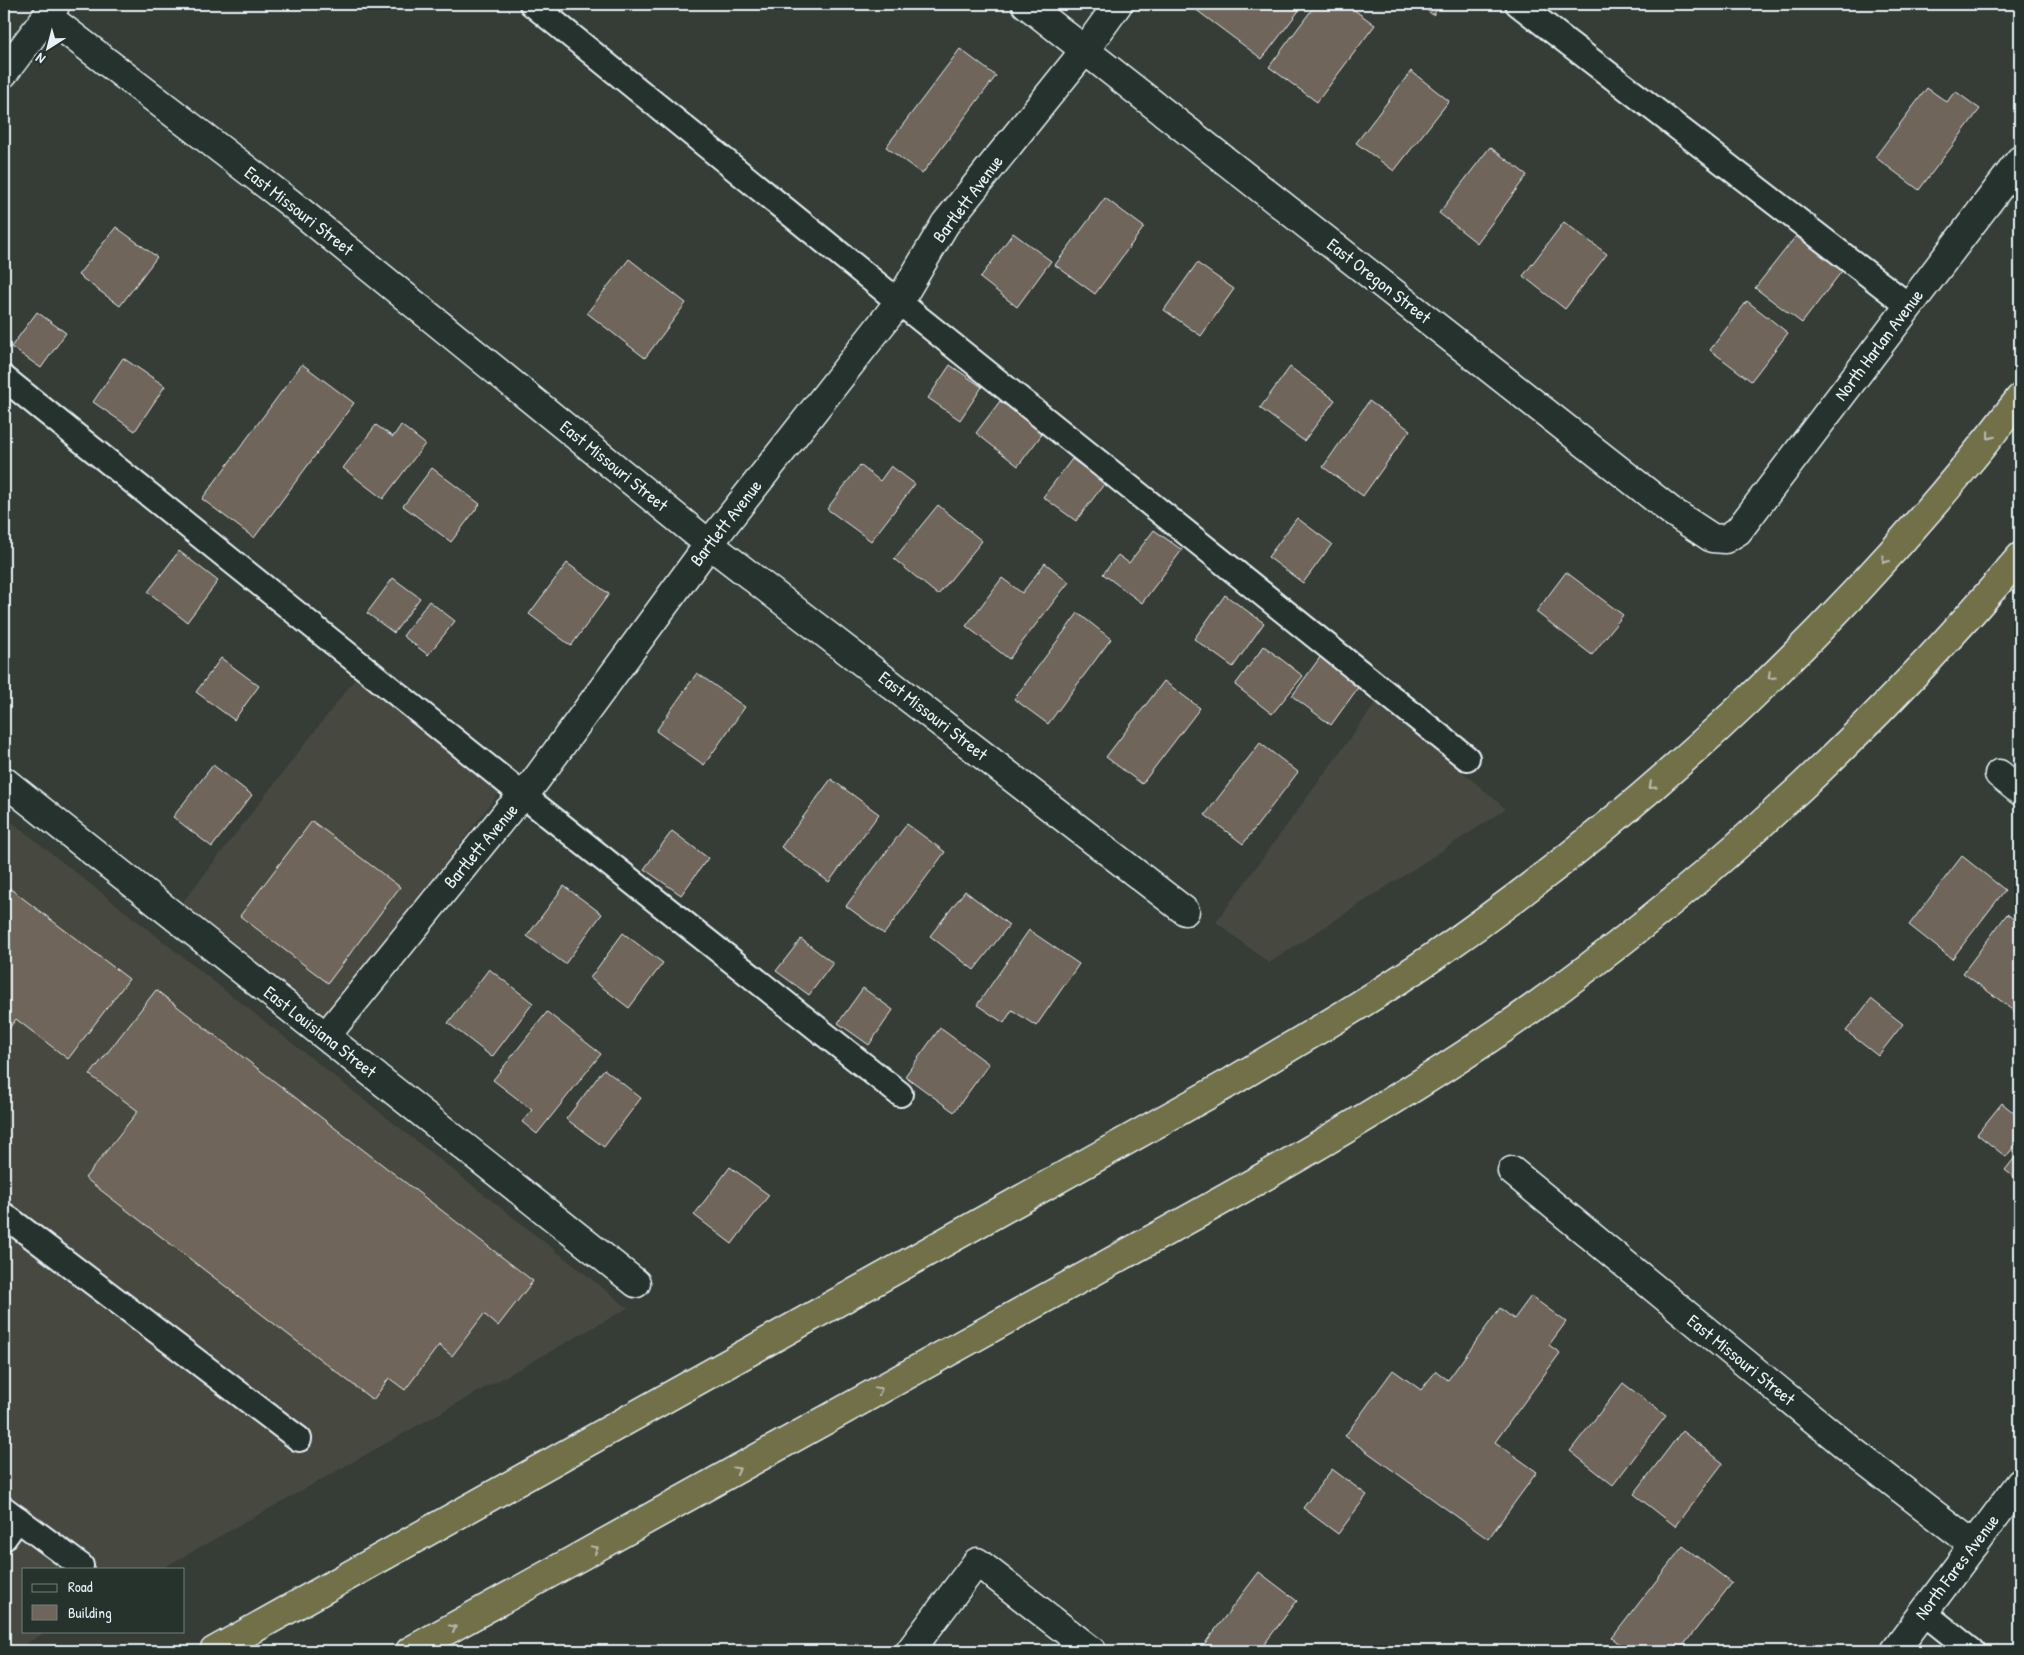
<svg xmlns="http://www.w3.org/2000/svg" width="2024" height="1655" viewBox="0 0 2024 1655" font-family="'Patrick Hand',sans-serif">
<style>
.built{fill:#474941}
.building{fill:#70655a;stroke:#e8f1f8}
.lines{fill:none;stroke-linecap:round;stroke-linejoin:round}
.service-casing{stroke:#e8f1f8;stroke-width:28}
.minor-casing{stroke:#e8f1f8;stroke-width:31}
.tertiary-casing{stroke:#e8f1f8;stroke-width:31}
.trunk-casing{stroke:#e8f1f8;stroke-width:31}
.service{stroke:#26332d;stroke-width:24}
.minor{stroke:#26332d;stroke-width:28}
.tertiary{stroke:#26332d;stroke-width:28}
.trunk{stroke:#71704a;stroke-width:28}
.oneway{stroke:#b8bdb2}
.labels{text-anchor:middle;stroke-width:4;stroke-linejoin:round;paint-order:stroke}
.street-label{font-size:18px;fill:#e8f1f8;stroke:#26332d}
</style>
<rect width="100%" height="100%" fill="#353d36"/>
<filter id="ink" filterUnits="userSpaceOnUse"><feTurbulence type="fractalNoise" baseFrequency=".02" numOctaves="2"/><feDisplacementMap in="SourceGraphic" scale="10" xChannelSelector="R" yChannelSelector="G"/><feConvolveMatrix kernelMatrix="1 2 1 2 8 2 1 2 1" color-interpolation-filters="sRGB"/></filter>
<g filter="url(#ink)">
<g class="built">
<path d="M362,670l143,115 -181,236 -145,-114z"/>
<path d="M1378,700l128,109 -237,154 -53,-41z"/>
<path d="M4,816l624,492 -467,261h-137v62h24l-35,20h-9z"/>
</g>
<g class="building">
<path d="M1193,4h111l-42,55 -71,-53z"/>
<path d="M1316,4h30l29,21 -58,77 -48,-35z"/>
<path d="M1419,4h23l-9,11z"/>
<path d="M960,49l36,27 -74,98 -36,-27z"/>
<path d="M1411,71l38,30 -55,70 -38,-28z"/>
<path d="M1927,88l20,14 8,-11 25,18 -61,81 -44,-33z"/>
<path d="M1490,147l37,28 -50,68 -38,-30z"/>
<path d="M1105,198l39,29 -49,67 -40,-29z"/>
<path d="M1564,222l43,32 -42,55 -42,-33z"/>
<path d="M116,227l41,30 -37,49 -42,-31z"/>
<path d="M1013,233l38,28 -34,46 -37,-29z"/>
<path d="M1796,236l46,35 -40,52 -47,-35z"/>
<path d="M629,259l57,44 -41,55 -58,-45z"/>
<path d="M1197,263l37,26 -33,47 -37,-26z"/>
<path d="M1747,301l41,32 -37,48 -41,-31z"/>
<path d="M37,312l29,21 -25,35 -30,-21z"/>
<path d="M123,358l42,28 -30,45 -42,-29z"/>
<path d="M302,364l52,39 -100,135 -52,-39z"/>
<path d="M950,365l32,22 -22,33 -32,-22z"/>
<path d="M1290,367l45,33 -31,41 -44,-33z"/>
<path d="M1000,401l43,32 -25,33 -42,-33z"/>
<path d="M1369,401l41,29 -47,66 -40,-29z"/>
<path d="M376,425l17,12 8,-12 24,19 -42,55 -40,-31z"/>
<path d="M1072,459l33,24 -29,38 -33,-24z"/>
<path d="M860,465l20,16 11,-15 24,18 -44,57 -44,-32z"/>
<path d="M432,468l48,36 -29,38 -48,-36z"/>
<path d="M938,505l44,36 -44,54 -44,-36z"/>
<path d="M1297,518l35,26 -29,39 -35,-26z"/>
<path d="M1154,530l28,20 -40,53 -39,-29 15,-19 11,8z"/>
<path d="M179,551l39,30 -31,41 -39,-30z"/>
<path d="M567,563l42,31 -38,52 -42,-32z"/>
<path d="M1045,563l24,19 -60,77 -43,-33 36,-48 20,15z"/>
<path d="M1566,572l57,43 -31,40 -56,-43z"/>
<path d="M393,578l27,20 -26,35 -27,-20z"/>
<path d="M1225,595l39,28 -31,44 -39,-28z"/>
<path d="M429,601l26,20 -27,34 -25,-19z"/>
<path d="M1078,613l33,26 -63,85 -34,-25z"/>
<path d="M1264,646l39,30 -31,38 -37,-29z"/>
<path d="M1321,656l39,29 -29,40 -39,-29z"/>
<path d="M221,658l38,28 -25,34 -38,-28z"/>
<path d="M697,673l48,34 -41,58 -48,-34z"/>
<path d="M1164,681l36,27 -58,76 -36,-27z"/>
<path d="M1260,743l38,29 -55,72 -38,-29z"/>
<path d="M213,765l39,30 -40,52 -39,-30z"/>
<path d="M831,779l48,35 -50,68 -48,-35z"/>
<path d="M312,821l88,66 -72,96 -88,-67z"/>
<path d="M907,824l38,28 -61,82 -38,-28z"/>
<path d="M672,831l36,27 -27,37 -37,-26z"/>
<path d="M1962,856l43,34 -53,69 -43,-34z"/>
<path d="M4,884l125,95 -61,80 -52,-40 -12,16z"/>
<path d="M564,886l38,28 -37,50 -38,-28z"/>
<path d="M965,891l44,34 -35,45 -44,-34z"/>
<path d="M2007,914l13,10v82l-4,6 -53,-39z"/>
<path d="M1029,930l50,34 -43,62 -24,-16 -8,13 -27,-18z"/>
<path d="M623,933l40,30 -34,45 -39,-30z"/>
<path d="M801,939l32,24 -24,32 -33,-24z"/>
<path d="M489,969l44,34 -41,54 -44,-34z"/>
<path d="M863,988l30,22 -24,35 -31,-22z"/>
<path d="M156,990l377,291 -35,45 -14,-12 -32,42 -13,-11 -34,45 -16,-12 -16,22 -288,-222 53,-67 -48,-36z"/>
<path d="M1871,999l32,25 -25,32 -32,-25z"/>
<path d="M547,1012l54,42 -64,80 -15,-12 10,-12 -39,-30z"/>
<path d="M940,1028l49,36 -35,48 -49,-36z"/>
<path d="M604,1069l37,29 -37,49 -38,-28z"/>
<path d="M2002,1103l18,15v20l-14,19 -29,-23z"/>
<path d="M2020,1151v31l-15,-12z"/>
<path d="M730,1167l39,28 -37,49 -38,-29z"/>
<path d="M1531,1296l35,26 -17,23 11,8 -65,89 42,30 -49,67 -143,-103 48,-66 28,20 15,-19 12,9 52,-72 14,11z"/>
<path d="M1623,1383l43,33 -53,69 -43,-34z"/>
<path d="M1682,1431l41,32 -48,63 -41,-32z"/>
<path d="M1332,1469l35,26 -29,39 -35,-26z"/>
<path d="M1683,1546l49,37 -53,68h-50l-17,-13z"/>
<path d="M1259,1572l38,29 -38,50h-60z"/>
</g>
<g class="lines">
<g class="service-casing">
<g id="service">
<path d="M532,4l367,298 568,456"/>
<path d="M1518,4l391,302"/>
<path d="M4,378l520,418 376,298"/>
<path d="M4,1215l295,224"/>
<path d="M4,1509l77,57"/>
<path d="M4,1538l14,-19"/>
<path d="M1923,1612l49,39"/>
</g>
</g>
<g class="minor-casing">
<g id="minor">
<path d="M1026,4l645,507 41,27 13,1 13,-8 282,-371"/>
<path d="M47,16l242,186 420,342 476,367"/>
<path d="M1999,774l21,17"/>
<path d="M4,781l632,502"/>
<path d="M326,1036l183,-226 15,-14 185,-252 190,-242 46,-78 140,-174 33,-46"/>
<path d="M1512,1171l339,279 123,95"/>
<path d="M910,1651l67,-89 115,89"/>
</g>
</g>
<g class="tertiary-casing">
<g id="tertiary">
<path d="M4,73l52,-69"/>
<path d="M1895,1651l125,-168"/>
</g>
</g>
<g class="trunk-casing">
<g id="trunk">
<path d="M214,1651l1017,-569c68,-41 137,-80 202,-125 223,-154 422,-345 587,-559"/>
<path d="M410,1651c196,-108 390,-217 585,-325 163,-91 330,-178 486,-282 200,-135 383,-303 539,-487"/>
</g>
</g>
<use href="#service" class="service"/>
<use href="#minor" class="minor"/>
<use href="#tertiary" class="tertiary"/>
<use href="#trunk" class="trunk"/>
</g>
<defs><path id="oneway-chevron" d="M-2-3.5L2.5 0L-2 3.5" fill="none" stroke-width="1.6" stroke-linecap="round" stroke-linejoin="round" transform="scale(1.25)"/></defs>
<g class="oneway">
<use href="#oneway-chevron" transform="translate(1990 436) rotate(128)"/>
<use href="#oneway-chevron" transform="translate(1885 560) rotate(131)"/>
<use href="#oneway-chevron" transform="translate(1771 676) rotate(136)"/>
<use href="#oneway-chevron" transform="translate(1652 786) rotate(138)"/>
<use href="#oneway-chevron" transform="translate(879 1390) rotate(-29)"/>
<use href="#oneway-chevron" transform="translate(737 1470) rotate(-29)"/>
<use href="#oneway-chevron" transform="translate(595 1549) rotate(-29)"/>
<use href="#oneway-chevron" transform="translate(453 1628) rotate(-29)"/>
</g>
</g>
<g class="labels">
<g class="street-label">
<text transform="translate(968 199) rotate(-53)" y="6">Bartlett Avenue</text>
<text transform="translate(299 211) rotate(38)" y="6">East Missouri Street</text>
<text transform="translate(1379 281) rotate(38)" y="6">East Oregon Street</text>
<text transform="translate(1879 345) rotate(-53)" y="6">North Harlan Avenue</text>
<text transform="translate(614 466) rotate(39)" y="6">East Missouri Street</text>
<text transform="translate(726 523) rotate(-52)" y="6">Bartlett Avenue</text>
<text transform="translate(933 716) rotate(38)" y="6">East Missouri Street</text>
<text transform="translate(481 846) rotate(-50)" y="6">Bartlett Avenue</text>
<text transform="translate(320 1032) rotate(38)" y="6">East Louisiana Street</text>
<text transform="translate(1741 1360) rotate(39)" y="6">East Missouri Street</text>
<text transform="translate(1957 1567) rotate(-53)" y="6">North Fares Avenue</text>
</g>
</g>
<rect width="2024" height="1655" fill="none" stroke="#26332d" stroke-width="20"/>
<rect x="10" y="10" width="2004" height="1635" fill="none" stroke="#e8f1f8" stroke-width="2" filter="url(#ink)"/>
<rect x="22" y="1568" width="162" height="65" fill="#26332d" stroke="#747f7e"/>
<rect x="32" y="1584" width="25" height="8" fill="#26332d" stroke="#747f7e"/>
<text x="68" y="1592" font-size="15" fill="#e8f1f8">Road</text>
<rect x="32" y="1605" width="25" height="15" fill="#70655a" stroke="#747f7e"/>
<text x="68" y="1618" font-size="15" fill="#e8f1f8">Building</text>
<g transform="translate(48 48) rotate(216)" stroke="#26332d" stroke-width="4" paint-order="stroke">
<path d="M0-4L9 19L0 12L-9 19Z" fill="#e8f1f8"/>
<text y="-8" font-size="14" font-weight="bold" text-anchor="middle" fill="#e8f1f8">N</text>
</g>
</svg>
